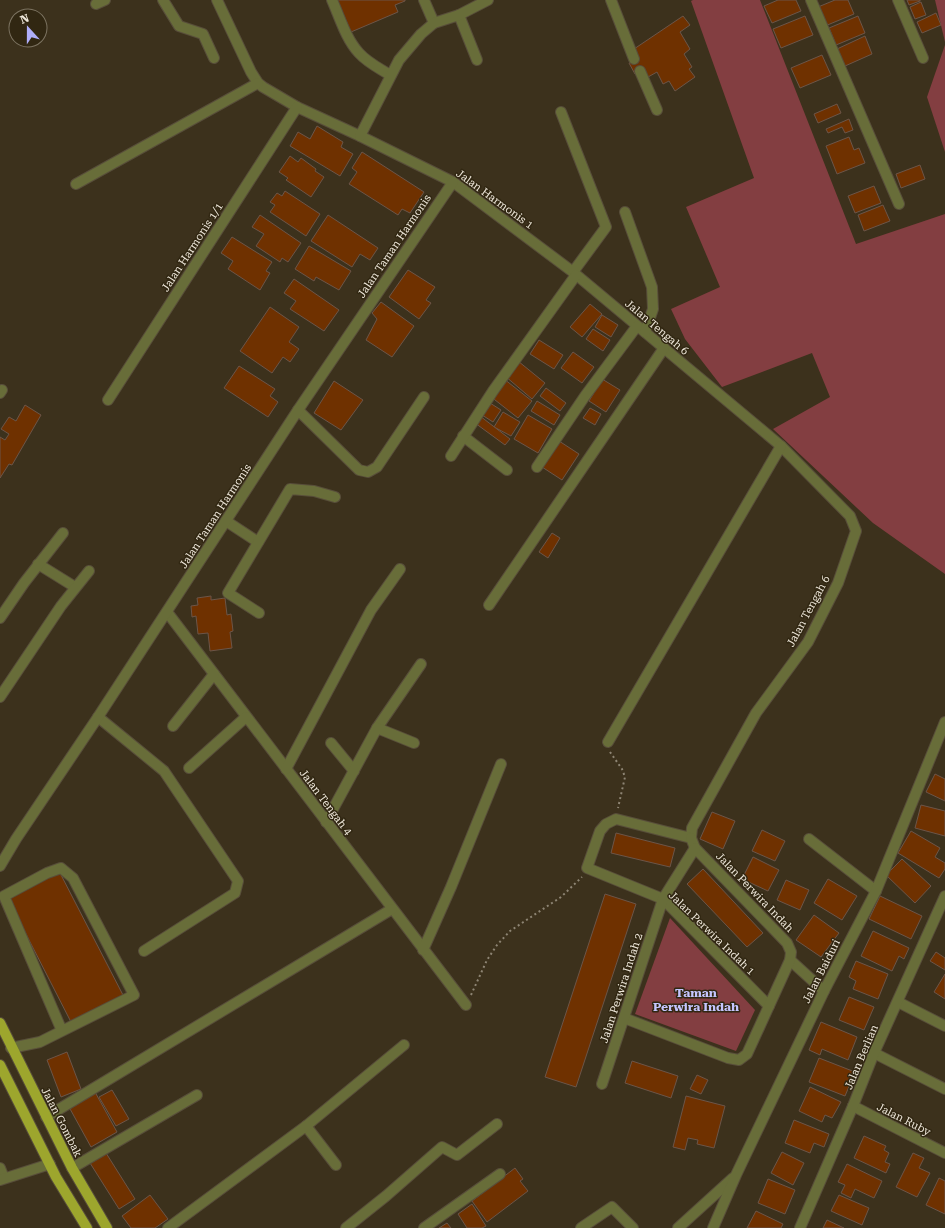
<svg xmlns="http://www.w3.org/2000/svg" width="945" height="1228" viewBox="0 0 945 1228" font-family="'Roboto Serif',serif">
<style>
.green{fill:#833e41}
.building{fill:#6f3100;stroke:#6c5548}
.lines{fill:none;stroke-linecap:round;stroke-linejoin:round}
.minor-casing{stroke:#584e3a;stroke-width:12}
.major-casing{stroke:#584e3a;stroke-width:12}
.path{stroke:#8e8574;stroke-width:2;stroke-dasharray:2 3;stroke-linecap:butt}
.minor{stroke:#686d39;stroke-width:10}
.major{stroke:#9da62d;stroke-width:10}
.labels{text-anchor:middle;stroke-width:3;stroke-linejoin:round;paint-order:stroke}
.street-label{font-size:11px;fill:#eee7da;stroke:#312712}
.neighbourhood-label{font-size:12px;font-weight:bold;fill:#c5c5fe;stroke:#312712}
</style>
<rect width="100%" height="100%" fill="#3c311c"/>
<g class="green">
<path d="M693,0h67l96,244 89,-30v360l-72,-51 -100,-94 57,-32 -18,-44 -90,34 -37,-48 -14,-30 49,-22 -34,-80 68,-29 -63,-177z"/>
<path d="M935,0h10v42z"/>
<path d="M945,45v107l-18,-55z"/>
<path d="M670,918l85,92 -19,41 -101,-37z"/>
</g>
<g class="building">
<path d="M337,0h68v1l-10,4 3,7 -47,20z"/>
<path d="M778,0h18l5,11 -29,12 -8,-17z"/>
<path d="M835,0h13l6,14 -29,12 -7,-19z"/>
<path d="M907,0h13v1l-11,4z"/>
<path d="M921,2l5,13 -11,4 -5,-12z"/>
<path d="M936,13l5,12 -19,8 -5,-11z"/>
<path d="M683,16l7,9 -10,7 10,17 -6,5 8,13 -3,2 6,8 -20,14 -6,-10 -6,3 -6,-12 -9,5 -5,-8 -8,5 -6,-11 9,-7 -4,-7z"/>
<path d="M805,16l8,19 -32,13 -8,-19z"/>
<path d="M858,16l7,17 -29,12 -7,-17z"/>
<path d="M865,36l7,18 -27,12 -8,-17z"/>
<path d="M822,55l9,20 -31,13 -9,-20z"/>
<path d="M837,104l4,9 -23,10 -4,-9z"/>
<path d="M849,119l4,11 -8,3 -3,-6 -14,6 -2,-4z"/>
<path d="M317,126l26,16 -2,5 12,7 -13,22 -50,-30 8,-14 12,7z"/>
<path d="M849,137l5,13 5,-2 6,15 -28,11 -11,-28z"/>
<path d="M362,152l62,40 -14,21 -8,-4 -4,6 -49,-31 8,-12 -5,-4z"/>
<path d="M290,156l8,6 3,-4 15,11 -1,2 9,6 -13,20 -25,-17 2,-2 -9,-6z"/>
<path d="M920,165l5,14 -24,9 -5,-14z"/>
<path d="M874,186l7,17 -26,10 -7,-17z"/>
<path d="M285,191l35,23 -14,22 -36,-24 5,-7 -5,-3 7,-9 5,3z"/>
<path d="M883,205l7,16 -26,10 -6,-16z"/>
<path d="M260,215l41,28 -13,19 -6,-4 -2,4 -24,-16 8,-12 -12,-7z"/>
<path d="M328,215l50,33 -8,12 -10,-6 -8,13 -41,-26z"/>
<path d="M232,237l40,25 -6,9 4,2 -10,17 -32,-21 5,-8 -12,-8z"/>
<path d="M309,246l42,25 -12,19 -23,-13 -2,4 -19,-12z"/>
<path d="M408,270l27,17 -9,13 5,3 -12,16 -30,-22z"/>
<path d="M294,279l45,31 -15,21 -34,-22 6,-8 -12,-8z"/>
<path d="M381,302l33,24 -22,31 -26,-17 11,-21 -5,-6z"/>
<path d="M590,304l12,10 -20,23 -12,-10z"/>
<path d="M270,307l29,20 -10,15 10,7 -9,13 -7,-5 -11,16 -32,-22z"/>
<path d="M602,315l16,10 -7,12 -16,-10z"/>
<path d="M593,329l17,11 -7,11 -17,-12z"/>
<path d="M539,340l24,15 -9,14 -24,-15z"/>
<path d="M573,352l21,15 -12,16 -21,-15z"/>
<path d="M518,361l27,22 -13,16 -27,-23z"/>
<path d="M239,366l36,23 -5,7 8,6 -10,15 -44,-29z"/>
<path d="M504,379l28,22 -14,17 -28,-22z"/>
<path d="M602,379l18,11 -14,22 -17,-11z"/>
<path d="M334,381l29,19 -22,30 -27,-17z"/>
<path d="M546,388l20,15 -6,8 -20,-15z"/>
<path d="M537,401l23,14 -6,10 -23,-14z"/>
<path d="M490,403l11,7 -8,12 -11,-7z"/>
<path d="M25,405l16,10 -29,50 -3,-1 -9,14v-41l5,3 4,-6 -8,-5 8,-12 7,4z"/>
<path d="M590,408l11,6 -6,11 -12,-7z"/>
<path d="M503,412l17,10 -9,14 -17,-9z"/>
<path d="M528,415l24,14 -14,24 -24,-14z"/>
<path d="M480,416l30,23 -5,6 -30,-22z"/>
<path d="M559,441l20,13 -17,26 -20,-13z"/>
<path d="M552,533l8,5 -12,20 -9,-6z"/>
<path d="M211,596v4l14,-2 2,17 4,-1 2,17 -3,1 2,16 -22,3 -2,-18 -10,1 -2,-18 -4,1 -1,-11 7,-1 -1,-7z"/>
<path d="M935,774l10,5v22l-19,-9z"/>
<path d="M921,805l24,6v25l-30,-8z"/>
<path d="M712,812l23,9 -12,28 -23,-10z"/>
<path d="M762,830l23,11 -10,20 -23,-10z"/>
<path d="M911,831l29,17 -5,9 10,6v6l-6,9 -41,-25z"/>
<path d="M616,833l59,15 -5,19 -59,-14z"/>
<path d="M753,857l26,13 -11,21 -26,-12z"/>
<path d="M902,859l29,27 -16,17 -29,-28z"/>
<path d="M703,869l60,64 -16,14 -60,-63z"/>
<path d="M59,871l65,126 -52,27 -65,-127z"/>
<path d="M828,879l29,17 -15,24 -28,-17z"/>
<path d="M786,880l23,10 -9,20 -23,-10z"/>
<path d="M605,894l31,10 -60,183 -31,-10z"/>
<path d="M880,896l42,20 -11,23 -42,-20z"/>
<path d="M814,915l25,18 -18,24 -25,-17z"/>
<path d="M873,931l36,17 -5,11 -5,-3 -7,15 -31,-15z"/>
<path d="M936,952l9,6v12l-15,-9z"/>
<path d="M856,961l32,13 -10,25 -25,-10 3,-8 -7,-4z"/>
<path d="M945,974v25l-11,-7z"/>
<path d="M849,997l25,10 -10,23 -25,-10z"/>
<path d="M821,1022l36,15 -9,23 -26,-11 -2,6 -11,-5z"/>
<path d="M67,1052l14,37 -20,8 -14,-37z"/>
<path d="M819,1058l36,14 -10,24 -36,-14z"/>
<path d="M632,1061l46,15 -7,22 -46,-15z"/>
<path d="M697,1075l11,5 -7,14 -11,-5z"/>
<path d="M810,1087l31,15 -9,16 -7,-3 -3,7 -23,-11z"/>
<path d="M112,1090l17,29 -13,7 -17,-29z"/>
<path d="M95,1092l22,40 -26,15 -22,-40z"/>
<path d="M686,1096l39,10 -11,42 -17,-4 1,-4 -10,-2 -3,12 -12,-3z"/>
<path d="M794,1120l35,14 -5,13 -10,-4 -4,10 -25,-10z"/>
<path d="M864,1136l22,10 -2,4 5,3 -4,9 5,2 -4,9 -32,-15z"/>
<path d="M782,1152l22,11 -11,22 -22,-12z"/>
<path d="M106,1153l29,46 -16,10 -29,-46z"/>
<path d="M913,1153l11,5 -5,10 11,5 -13,24 -21,-10z"/>
<path d="M847,1164l35,17 -8,17 -19,-9 -4,9 -10,-5 4,-8 -7,-3z"/>
<path d="M515,1168l8,11 -3,2 8,10 -41,31 -15,-21z"/>
<path d="M939,1178l6,3v33l-19,-9z"/>
<path d="M768,1179l27,11 -10,24 -27,-11z"/>
<path d="M150,1195l18,24 -13,9h-24l-9,-12z"/>
<path d="M839,1195l30,13 -7,17 -31,-14z"/>
<path d="M472,1204l14,22 -4,2h-15l-9,-14z"/>
<path d="M756,1211l27,13 -2,4h-34z"/>
<path d="M827,1220l17,8h-21z"/>
<path d="M447,1223l4,5h-12z"/>
</g>
<g class="lines">
<g class="minor-casing">
<g id="minor">
<path d="M163,0l16,26 24,8 11,24"/>
<path d="M217,0l34,72 7,11 5,4 34,20 63,29 93,46 120,90 208,174 69,70 6,15 -18,52 -30,59 -52,71 -64,115 -1,10"/>
<path d="M332,0c8,18 14,39 27,53 9,10 20,15 31,22"/>
<path d="M424,0l10,23"/>
<path d="M611,0l23,59"/>
<path d="M811,0l88,204"/>
<path d="M898,0l25,58"/>
<path d="M96,4l9,-4"/>
<path d="M459,15l18,45"/>
<path d="M640,71l17,39"/>
<path d="M561,112l45,115 -33,45"/>
<path d="M360,136l39,-76 22,-26 13,-11 25,-8 29,-15"/>
<path d="M76,184l182,-101"/>
<path d="M625,212l27,75 1,22 -8,23"/>
<path d="M0,393l2,-3"/>
<path d="M108,400l189,-293"/>
<path d="M298,410l61,60 9,2 9,-5 47,-70"/>
<path d="M463,436l44,34"/>
<path d="M451,456l42,-65 83,-116"/>
<path d="M537,467l48,-71 52,-70"/>
<path d="M226,521l32,21"/>
<path d="M38,564l37,23"/>
<path d="M489,605l175,-257"/>
<path d="M167,612l299,393"/>
<path d="M259,613l-31,-20 62,-104 24,2 21,6"/>
<path d="M0,618l24,-35 39,-50"/>
<path d="M0,697l61,-91 28,-35"/>
<path d="M98,717l66,54 74,110 -3,12 -91,58"/>
<path d="M173,726l41,-52"/>
<path d="M377,728l44,-64"/>
<path d="M608,742l173,-296"/>
<path d="M331,743l23,28"/>
<path d="M189,768l57,-51"/>
<path d="M286,769l85,-159 29,-41"/>
<path d="M326,822l51,-94 37,15"/>
<path d="M691,838l-75,-19 -10,5 -6,7 -13,37 76,31 106,107"/>
<path d="M809,839l67,52"/>
<path d="M0,866l16,-27 82,-122 200,-307 155,-228"/>
<path d="M423,950l28,-63 50,-123"/>
<path d="M790,960l34,31"/>
<path d="M898,1002l47,24"/>
<path d="M624,1018l104,40 11,2 8,-6 43,-94 1,-8 -4,-9 -92,-95 -4,-10"/>
<path d="M11,1048l29,-6 94,-47 -61,-117 -12,-10 -14,5 -43,23 58,135"/>
<path d="M874,1053l71,36"/>
<path d="M602,1084l61,-185 32,-51"/>
<path d="M853,1106l92,47"/>
<path d="M46,1117l346,-208"/>
<path d="M306,1126l30,39"/>
<path d="M0,1168l4,10"/>
<path d="M72,1168l125,-73"/>
<path d="M0,1180l50,-16"/>
<path d="M168,1228l138,-102 98,-81"/>
<path d="M346,1228l40,-32 56,-49 15,8 40,-31"/>
<path d="M424,1228l76,-54"/>
<path d="M581,1228l31,-21 21,21"/>
<path d="M678,1228l55,-50"/>
<path d="M713,1228l23,-53 88,-184 52,-100 69,-169"/>
<path d="M800,1228l53,-122 21,-53 71,-157"/>
</g>
</g>
<g class="major-casing">
<g id="major">
<path d="M0,1023l72,145 35,60"/>
<path d="M0,1065l56,112 31,51"/>
</g>
</g>
<g class="path">
<path d="M610,752l12,17 3,8 -7,31"/>
<path d="M471,995l16,-35 10,-15 13,-14 51,-34 21,-20"/>
</g>
<use href="#minor" class="minor"/>
<use href="#major" class="major"/>
</g>
<g class="labels">
<g class="street-label">
<text transform="translate(495 199) rotate(36)" y="4">Jalan Harmonis 1</text>
<text transform="translate(394 246) rotate(-56)" y="4">Jalan Taman Harmonis</text>
<text transform="translate(192 247) rotate(-57)" y="4">Jalan Harmonis 1/1</text>
<text transform="translate(657 327) rotate(40)" y="4">Jalan Tengah 6</text>
<text transform="translate(215 516) rotate(-57)" y="4">Jalan Taman Harmonis</text>
<text transform="translate(808 611) rotate(-62)" y="4">Jalan Tengah 6</text>
<text transform="translate(326 802) rotate(53)" y="4">Jalan Tengah 4</text>
<text transform="translate(755 892) rotate(46)" y="4">Jalan Perwira Indah</text>
<text transform="translate(712 933) rotate(44)" y="4">Jalan Perwira Indah 1</text>
<text transform="translate(821 971) rotate(-63)" y="4">Jalan Baiduri</text>
<text transform="translate(621 988) rotate(-72)" y="4">Jalan Perwira Indah 2</text>
<text transform="translate(861 1057) rotate(-67)" y="4">Jalan Berlian</text>
<text transform="translate(904 1119) rotate(27)" y="4">Jalan Ruby</text>
<text transform="translate(62 1122) rotate(63)" y="4">Jalan Gombak</text>
</g>
<g class="neighbourhood-label">
<text x="696" y="997">Taman<tspan x="696" dy="14">Perwira Indah</tspan></text>
</g>
</g>
<g transform="translate(28 28) rotate(339)"><circle r="19" fill="#312712" stroke="#7d7462"/>
<path d="M0-3L7 15L0 10L-7 15Z" fill="#afaefa"/>
<text y="-6" font-size="11" font-weight="bold" text-anchor="middle" fill="#eee7da">N</text>
</g>
</svg>
